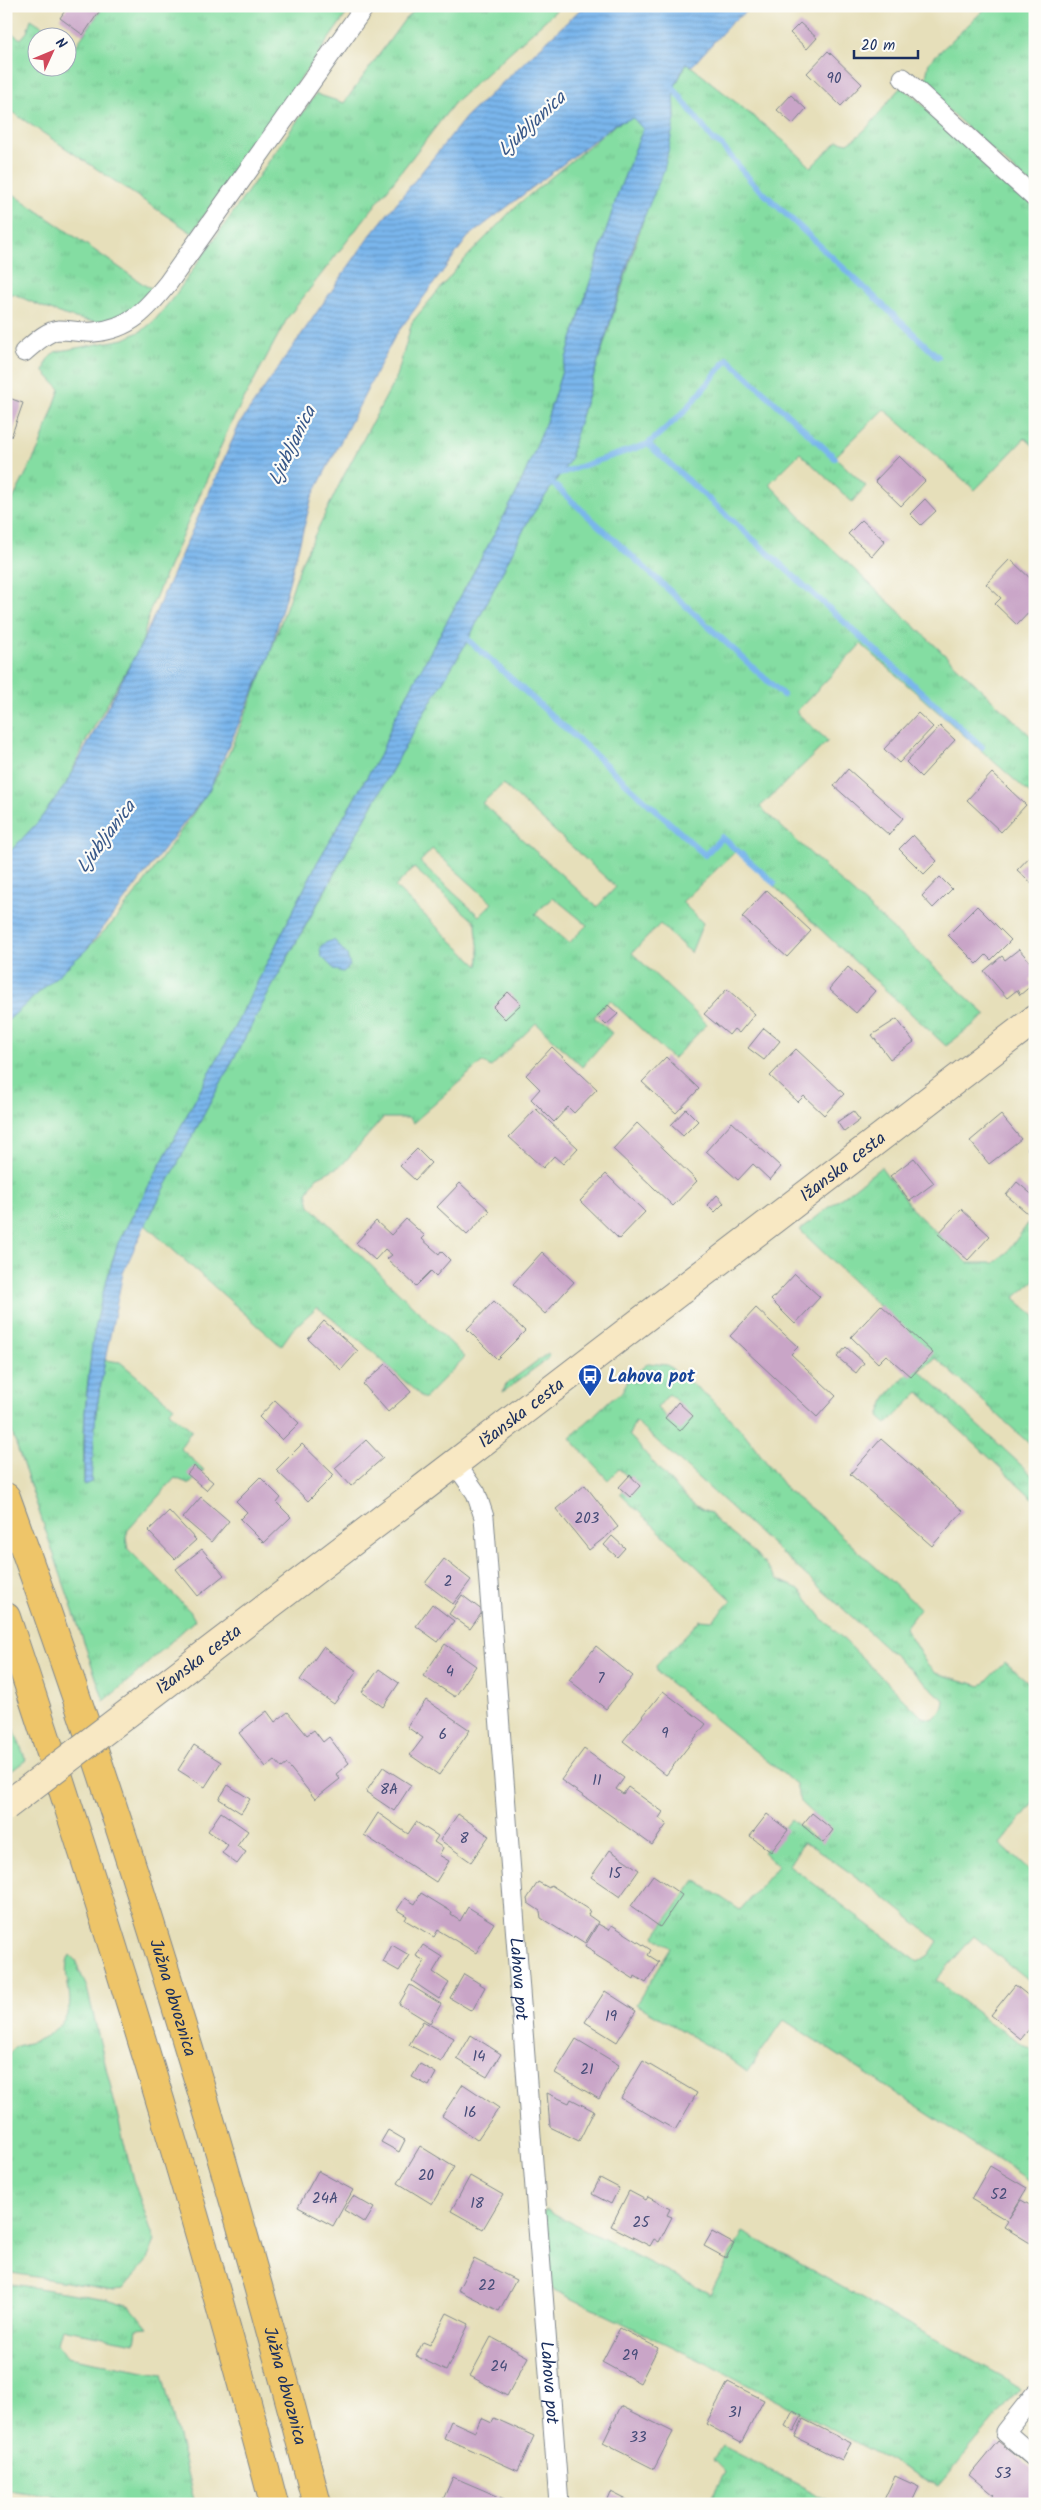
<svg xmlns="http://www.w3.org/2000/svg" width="1041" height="2510" viewBox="0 0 1041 2510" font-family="Kalam,sans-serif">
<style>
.grass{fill:url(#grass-tufts);stroke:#508680;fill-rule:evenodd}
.water{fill:url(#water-rules);stroke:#4a72a5}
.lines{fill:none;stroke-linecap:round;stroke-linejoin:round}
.stream{stroke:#7ab6ec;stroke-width:6}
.building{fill:#c9a5c7}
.street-casing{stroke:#80878c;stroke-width:21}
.secondary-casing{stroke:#80878c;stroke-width:30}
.highway-casing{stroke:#80878c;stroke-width:30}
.street{stroke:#fff;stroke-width:19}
.secondary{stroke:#f8e8c3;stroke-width:28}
.highway{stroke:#eec569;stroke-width:28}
.secondary-bridge-casing{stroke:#80878c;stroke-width:30;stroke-linecap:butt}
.secondary-bridge{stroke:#f8e8c3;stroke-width:28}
.labels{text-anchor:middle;stroke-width:4.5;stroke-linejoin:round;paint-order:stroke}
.number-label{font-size:15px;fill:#464c78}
.street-label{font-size:18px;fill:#1b2f5e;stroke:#fdfcf7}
.transit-label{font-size:18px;font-weight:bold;fill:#164399;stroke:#fdfcf7;text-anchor:start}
.water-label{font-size:19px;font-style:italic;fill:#385889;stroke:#fdfcf7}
</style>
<defs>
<pattern id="grass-tufts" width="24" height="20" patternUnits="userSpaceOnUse" patternTransform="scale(1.25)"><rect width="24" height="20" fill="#84dda2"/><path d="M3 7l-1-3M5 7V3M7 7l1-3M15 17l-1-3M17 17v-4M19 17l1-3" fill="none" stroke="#71be8e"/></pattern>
<pattern id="water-rules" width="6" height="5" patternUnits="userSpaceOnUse" patternTransform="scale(1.25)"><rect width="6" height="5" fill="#7ab6ec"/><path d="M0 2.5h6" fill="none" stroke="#6394c2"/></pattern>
</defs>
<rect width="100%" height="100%" fill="#fdfcf7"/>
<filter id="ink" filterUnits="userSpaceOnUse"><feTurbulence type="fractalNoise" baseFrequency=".02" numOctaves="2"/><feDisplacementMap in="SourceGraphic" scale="10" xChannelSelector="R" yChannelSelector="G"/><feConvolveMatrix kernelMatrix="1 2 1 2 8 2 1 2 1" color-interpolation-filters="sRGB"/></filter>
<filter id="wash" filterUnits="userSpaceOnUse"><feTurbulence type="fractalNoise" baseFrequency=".0096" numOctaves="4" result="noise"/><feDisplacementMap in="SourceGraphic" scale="20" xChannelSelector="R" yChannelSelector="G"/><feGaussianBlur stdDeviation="1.12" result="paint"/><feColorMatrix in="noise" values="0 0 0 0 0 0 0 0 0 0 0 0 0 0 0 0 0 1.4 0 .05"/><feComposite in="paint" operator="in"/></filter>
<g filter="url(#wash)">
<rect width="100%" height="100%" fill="#e6dfba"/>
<g class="grass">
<path d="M104,6h248l-160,227 -186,-125v-78l15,9 6,-7 4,-13 28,18 -21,1v30h30v-25l7,4z"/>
<path d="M420,6h141l-105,95 -168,216 -57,106 -81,187 -8,33 -55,96 -21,45 -28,38 -32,34v-343l33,-65 21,-59 -16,-17 3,-12 8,-8 69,-13 19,-9 12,-10 21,-26 140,-200 28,9 61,-84z"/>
<path d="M988,6h47v183l-111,-101 5,-26z"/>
<path d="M687,63l98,79 26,25 27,-26 10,2c24,-14 35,-38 54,-57l133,121v240l-10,-9 -50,52 -91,-81 -49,48 31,29 -14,16 -52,-49 -31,31 49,51 217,205v58l-174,-154 -65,68 32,29 -68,66 226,208 -40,31 -210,-195 -54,51 21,21 -12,30 -31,-29 -28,29 75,71 -34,35 -63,-59 -16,17 18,16 -30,34 -46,-44 -45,44 -9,-5 -69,61 -5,-5h-25l-41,47 -26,13 -9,15 3,13 155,151 -41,42 -61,-56 -46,-36 -24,22 -12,17 -136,-121 130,-244 146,-263 47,-78 60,-119 42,-61 7,-31 98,-310 -1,-31zM503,784l113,103 -19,20 -115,-104zM432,849l60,54 -13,13 -59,-54zM414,868l62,55c0,15 5,29 2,43l-83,-79zM553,897l34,28 -18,18 -34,-29z"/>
<path d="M633,117l10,12 -25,64 -71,226 -13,33 -18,42 -122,225 -12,32 -65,112 -75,150 -124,230c-26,78 -37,160 -34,242l21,-125 15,2 54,45 -5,5 23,18 -12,18 24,22 -14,14 -15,-6 -47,52 -2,7 2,12 62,62 5,9c-31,27 -59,56 -91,81l-98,-286v-393l80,-72 27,-28 32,-40 63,-90 21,-39 40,-96 33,-96 41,-84 54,-101 15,-54 51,-61 53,-55 99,-81z"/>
<path d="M6,189l140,97 6,2c-7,8 -14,19 -23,26 -27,22 -87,-7 -115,-20h-8z"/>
<path d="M881,1167l34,45 53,51h26l11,-8 30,-41v66l-21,18 21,18v133l-99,-91 -17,12 116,108v22l-116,-108 -32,32 -8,-7 7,-20 41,-45 -127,-122z"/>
<path d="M548,1353l2,4 -47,35 3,-8z"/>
<path d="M648,1363l19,2 42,32 35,36 44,58 30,23 102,94 -15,20 23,38 8,7 45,13 24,-24 30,26v113l-35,43 35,32v110l-61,-50 -38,44 53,42 46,30v132l-251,-164 -37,52 -20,-15 -91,-53 35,-56 -16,-12 40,-56 45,30 38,-44 -15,-14 28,-33 22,19 13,-12 -26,-24 -4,-18 -138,-111 -2,-7 44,-46 12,1 20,-21 -112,-106 13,-13 -14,-12 -11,11 -38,-42 41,-39 10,-6 8,-14zM669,1394l17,16 -13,13 -16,-15zM635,1421l309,279c-1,10 -4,14 -13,19l-9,-2 -99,-98 -24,-30 -22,-10 -21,-25 -39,-32 -6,-9c-22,-3 -64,-60 -82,-78zM803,1843l12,5 64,45 59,48 -9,14 -11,7 -129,-97z"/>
<path d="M6,1710l20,50 -20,15z"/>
<path d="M70,1955l5,5 12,28 46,192 22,61 -9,21 -23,27 -9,1 -108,-18v-202c1,-4 1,-11 3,-15 6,-13 19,-10 29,-15 10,-4 21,-13 27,-22 13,-20 -6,-43 5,-63z"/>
<path d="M547,2210l163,84 33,-62 264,147 12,11 -81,96 -226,-120 -158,-76 -5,-10 -6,-68z"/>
<path d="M6,2283l101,16 23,7 18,22 -11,1 -2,14 -74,-14 -4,14 10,14 95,17 33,130h-124l-4,-6 -61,-8z"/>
<path d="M723,2446l113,58h-128l17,-32 -12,-12z"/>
</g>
<g class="water">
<path d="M584,6h169l-22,17 -39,43 -6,-3 -12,25 1,31 -11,51 -26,61 -61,198 -7,31 -42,61 -60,119 -47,78 -130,233 -146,274 -22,48 -18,87 -9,52 -5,70 -7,3 1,-72 7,-69 10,-48 16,-53 124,-230 75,-150 65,-112 12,-32 122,-225 18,-42 13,-33 71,-226 25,-64 -10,-11 -18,6 -147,113 -73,99 -83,161 -43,160 -61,135 -122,158 -80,72v-166l32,-34 28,-38 76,-141 98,-220 129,-186 97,-120z"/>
<path d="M334,940l13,15 3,11 -7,6 -8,-2 -14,-14 -1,-9 5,-4z"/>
</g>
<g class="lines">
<g class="stream">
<path d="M669,82l44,58 8,5 31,37 186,175"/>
<path d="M648,444l334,303"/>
<path d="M554,470l7,3 87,-29 35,-31 45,-54 107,99"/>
<path d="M549,480l234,215"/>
<path d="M462,634l243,221 17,-18 52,46"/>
</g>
</g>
<g id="blocks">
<g class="building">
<path d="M68,6h35l-20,29 -23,-17z"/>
<path d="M800,23l17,15 -10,11 -17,-16z"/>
<path d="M828,51l34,33 -21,22 -34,-33z"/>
<path d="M791,95l15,14 -13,15 -16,-14z"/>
<path d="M9,398l14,5 -12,34 -5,-2v-30z"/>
<path d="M899,456l26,25 -24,25 -26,-25z"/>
<path d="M925,499l11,12 -15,14 -11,-11z"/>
<path d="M862,520l23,21 -13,15 -24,-22z"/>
<path d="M1010,559l25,24v23l-18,19 -22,-21 6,-6 -15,-14z"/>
<path d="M918,713l15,14 -34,36 -15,-14z"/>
<path d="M940,726l15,14 -34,37 -15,-15z"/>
<path d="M848,769l55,49 -14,17 -55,-49z"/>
<path d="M992,773l34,32 -25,27 -34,-32z"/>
<path d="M913,835l24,26 -13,13 -25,-25z"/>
<path d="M1035,851v35l-18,-16z"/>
<path d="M940,877l12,12 -19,19 -11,-12z"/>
<path d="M767,890l44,41 -24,26 -45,-40z"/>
<path d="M977,906l34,34 -20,20 -5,-5 -9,9 -29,-29z"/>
<path d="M1019,949l16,19v7l-6,5 4,4 -13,11 -3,-5 -10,8 -23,-27 18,-15 3,4z"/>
<path d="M848,967l27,24 -19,22 -27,-24z"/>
<path d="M727,989l28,25 -16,19 -5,-4 -5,6 -25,-21z"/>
<path d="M508,992l13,12 -16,15 -12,-12z"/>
<path d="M608,1005l10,9 -12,11 -9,-9z"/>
<path d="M897,1019l17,23 -24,17 -18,-24z"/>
<path d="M764,1028l16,13 -16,19 -16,-12z"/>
<path d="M552,1047l45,42 -23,24 -6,-6 -14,15 -23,-23 9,-10 -14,-14z"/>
<path d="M796,1049l48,45 -20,21 -20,-19 -6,6 -28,-26z"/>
<path d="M666,1057l33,32 -23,24 -34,-31z"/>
<path d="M536,1109l42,39 -15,16 -9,-8 -11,12 -34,-31z"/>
<path d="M686,1109l12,12 -15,15 -12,-11z"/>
<path d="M853,1111l7,9 -16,12 -7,-10z"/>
<path d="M1001,1115l20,24 -32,25 -19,-23z"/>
<path d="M732,1122l49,45 -11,13 -17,-16 -15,16 -32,-29z"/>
<path d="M637,1123l60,58 -24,25 -60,-57z"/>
<path d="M1035,1141v16l-8,-8z"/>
<path d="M417,1149l14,14 -16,17 -15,-14z"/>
<path d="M914,1158l20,25 -24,18 -20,-25z"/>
<path d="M606,1174l39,38 -26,27 -39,-38z"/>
<path d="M1017,1182l18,15v12l-5,6 -24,-20z"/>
<path d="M460,1183l30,28 -23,24 -30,-28z"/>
<path d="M717,1195l7,8 -9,9 -7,-7z"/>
<path d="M961,1209l29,27 -22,24 -30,-26z"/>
<path d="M406,1219l19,17 -3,3 17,15 2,-3 9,9 -14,16 -5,-5 -15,15 -29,-27 5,-4 -7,-6 -10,11 -19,-17 20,-22 15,14z"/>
<path d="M542,1252l32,30 -29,32 -32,-30z"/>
<path d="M795,1274l25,23 -25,27 -24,-24z"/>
<path d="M494,1301l31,30 -28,28 -30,-30z"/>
<path d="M881,1305l52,48 -22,24 -25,-22 -8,8 -27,-26z"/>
<path d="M756,1308l42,39 -7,7 45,42 -19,21 -87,-81z"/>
<path d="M324,1321l34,30 -17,19 -33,-31z"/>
<path d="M846,1347l18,16 -8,10 -19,-16z"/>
<path d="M386,1364l25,28 -23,20 -25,-28z"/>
<path d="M275,1400l24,23 -17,17 -23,-23z"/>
<path d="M678,1402l15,14 -13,15 -15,-13z"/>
<path d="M881,1439l82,72 -31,35 -82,-72z"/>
<path d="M366,1440l17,18 -32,28 -16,-18z"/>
<path d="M302,1444l32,31 -26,26 -32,-31z"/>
<path d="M194,1466l19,16 -7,8 -19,-16z"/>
<path d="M630,1475l10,11 -10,11 -11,-10z"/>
<path d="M260,1477l21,21 -4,5 14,14 -27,26 -24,-24 7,-7 -11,-11z"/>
<path d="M585,1485l33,42 -29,23 -33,-41z"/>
<path d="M201,1497l28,24 -18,21 -28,-24z"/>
<path d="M169,1511l27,29 -21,19 -27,-28z"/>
<path d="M612,1536l13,12 -8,9 -13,-12z"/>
<path d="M202,1549l22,26 -26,21 -22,-27z"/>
<path d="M444,1559l27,21 -18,24 -28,-21z"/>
<path d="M462,1595l21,16 -13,18 -21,-15z"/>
<path d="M432,1604l22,17 -16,21 -22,-16z"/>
<path d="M445,1644l31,22 -21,31 -32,-21z"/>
<path d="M596,1646l37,30 -27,33 -37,-29z"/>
<path d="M323,1647l34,24 -23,33 -34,-24z"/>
<path d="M379,1669l20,14 -16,24 -21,-15z"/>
<path d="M663,1691l43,33 -40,51 -43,-34z"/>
<path d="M426,1700l44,30 -31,45 -29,-20 13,-17 -16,-11z"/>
<path d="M267,1711l8,11 13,-10 19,23 7,-5 9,12 6,-5 20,26 -13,11 4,5 -25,20 -28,-35 -5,4 -7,-8 -9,7 -27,-34z"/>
<path d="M194,1745l27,17 -16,25 -27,-17z"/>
<path d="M584,1749l40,29 -8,11 7,5 5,-7 35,25 -4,6 8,6 -15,21 -91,-65z"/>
<path d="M383,1767l28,18 -17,26 -28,-19z"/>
<path d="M228,1785l22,14 -9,14 -22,-14z"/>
<path d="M221,1812l27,19 -11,15 9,6 -9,12 -15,-11 6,-8 -20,-14z"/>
<path d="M378,1813l30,21 8,-12 22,14 -4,6 9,6 -4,7 10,6 -13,21 -72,-47z"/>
<path d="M812,1813l21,17 -10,13 -21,-18z"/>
<path d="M458,1814l31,22 -18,26 -31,-22z"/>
<path d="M767,1814l21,16 -17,22 -21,-16z"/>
<path d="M610,1850l29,20 -19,27 -29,-20z"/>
<path d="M653,1875l29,20 -22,32 -29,-21z"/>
<path d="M538,1882l11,6 2,-3 39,25 -2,5 10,7 -13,21 -11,-7 -1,2 -32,-20 -1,-7 -12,-8 -1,-4z"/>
<path d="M421,1893l31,19 -1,3 9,6 8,-14 26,16 -18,30 -38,-23 -4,7 -29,-17 2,-4 -10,-6 8,-12 10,6z"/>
<path d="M598,1924l11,6 3,-5 39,25 -3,5 11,7 -13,21 -11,-7 -1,3 -40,-25 1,-2 -10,-6z"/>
<path d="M392,1945l17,10 -10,16 -16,-9z"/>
<path d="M423,1945l19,12 -9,15 16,11 -10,16 -27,-18 13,-20 -9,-5z"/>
<path d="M464,1974l21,13 -13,24 -22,-13z"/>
<path d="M410,1985l31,19 -11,19 -31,-19z"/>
<path d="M1015,1985l20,16v21l-14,17 -30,-24z"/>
<path d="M605,1991l31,20 -19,31 -32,-20z"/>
<path d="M423,2021l31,17 -13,24 -32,-17z"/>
<path d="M471,2035l30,19 -14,23 -30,-18z"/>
<path d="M576,2039l43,26 -20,34 -44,-26z"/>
<path d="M643,2061l54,32 -22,37 -54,-32z"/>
<path d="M420,2064l16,9 -7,13 -17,-9z"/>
<path d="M463,2084l36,24 -22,32 -35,-24z"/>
<path d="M547,2093l22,10 2,-4 23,12 -15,30 -29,-14z"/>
<path d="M388,2130l17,10 -6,12 -18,-10z"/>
<path d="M420,2146l34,21 -22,37 -34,-21z"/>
<path d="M990,2166l37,22 -18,30 12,-18 14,8v38l-31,-19 4,-6 -37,-22z"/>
<path d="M318,2171l35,19 -20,36 -35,-19z"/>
<path d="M470,2176l33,19 -20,34 -32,-18z"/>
<path d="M600,2178l19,10 -8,16 -19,-10z"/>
<path d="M629,2191l17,9 2,-3 22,12 -3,6 5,2 -13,25 -5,-3 -4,7 -39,-20z"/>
<path d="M353,2196l21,12 -9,15 -21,-13z"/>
<path d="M712,2232l22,12 -8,14 -22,-12z"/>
<path d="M474,2259l42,21 -17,31 -41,-21z"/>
<path d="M447,2313l22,11 -23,47 -30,-15 7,-14 7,3z"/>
<path d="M620,2328l38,20 -18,35 -38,-21z"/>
<path d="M491,2337l37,20 -21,39 -37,-20z"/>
<path d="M728,2382l36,18 -23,43 -35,-19z"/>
<path d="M621,2406l52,26 -19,37 -51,-26z"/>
<path d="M793,2411l9,5 -8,15 -9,-5z"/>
<path d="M481,2418l11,5 2,-5 40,18 -16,35 -74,-33 7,-17 24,11z"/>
<path d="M803,2419l48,24 -9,17 -47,-23z"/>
<path d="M998,2441l37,30v21l-10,12h-39l8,-9 -24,-20z"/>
<path d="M895,2476l24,11 -8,17h-29z"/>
<path d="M453,2477l63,27h-75z"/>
<path d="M611,2492l24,12h-29z"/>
</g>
</g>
</g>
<g filter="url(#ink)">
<use href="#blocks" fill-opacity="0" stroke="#80878c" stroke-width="1"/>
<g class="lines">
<g class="street-casing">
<g id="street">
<path d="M903,78l132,120"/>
<path d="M24,352c10,-8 22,-21 35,-22 12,0 24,3 35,2 36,-3 53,-23 74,-49l197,-277"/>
<path id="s1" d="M455,1463l21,30 8,24 75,987"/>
<path d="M1035,2394l-30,38 30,26"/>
</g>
</g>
<g class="secondary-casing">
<g id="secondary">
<path id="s2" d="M406,1501l629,-482"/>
</g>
</g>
<g class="highway-casing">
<g id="highway">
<path id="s3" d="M6,1497c120,330 222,667 311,1007"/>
<path d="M6,1617c98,293 190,588 268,887"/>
</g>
</g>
<use href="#street" class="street"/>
<use href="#secondary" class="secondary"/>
<use href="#highway" class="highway"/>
<g class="secondary-bridge-casing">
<g id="secondary-bridge">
<path id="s4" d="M6,1806l400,-305"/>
</g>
</g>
<use href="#secondary-bridge" class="secondary-bridge"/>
</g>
</g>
<defs>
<g id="bus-pin" transform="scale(1.25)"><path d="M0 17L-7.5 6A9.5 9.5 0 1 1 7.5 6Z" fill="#1a4fb4" stroke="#fdfcf7"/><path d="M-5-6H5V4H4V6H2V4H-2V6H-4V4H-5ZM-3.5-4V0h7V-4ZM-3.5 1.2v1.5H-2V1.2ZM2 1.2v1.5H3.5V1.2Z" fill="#fff"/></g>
</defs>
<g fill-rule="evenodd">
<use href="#bus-pin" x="590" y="1376"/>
</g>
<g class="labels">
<g class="number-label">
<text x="834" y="83">90</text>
<text x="587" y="1523">203</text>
<text x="448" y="1586">2</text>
<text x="450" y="1676">4</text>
<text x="601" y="1683">7</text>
<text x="665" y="1738">9</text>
<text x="443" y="1739">6</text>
<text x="597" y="1785">11</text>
<text x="389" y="1794">8A</text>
<text x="464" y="1843">8</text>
<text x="615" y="1878">15</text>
<text x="611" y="2021">19</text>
<text x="479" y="2061">14</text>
<text x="587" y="2074">21</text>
<text x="470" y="2117">16</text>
<text x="426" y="2180">20</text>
<text x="999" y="2199">52</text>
<text x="325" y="2203">24A</text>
<text x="477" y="2208">18</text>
<text x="641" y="2227">25</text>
<text x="487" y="2290">22</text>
<text x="630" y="2360">29</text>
<text x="499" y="2371">24</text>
<text x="735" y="2417">31</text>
<text x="638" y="2442">33</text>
<text x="1003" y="2478">53</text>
</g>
<g class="street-label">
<text dy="6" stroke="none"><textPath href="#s2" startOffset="550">Ižanska cesta</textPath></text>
<text dy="6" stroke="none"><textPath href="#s2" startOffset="145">Ižanska cesta</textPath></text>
<text dy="6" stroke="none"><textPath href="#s4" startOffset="242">Ižanska cesta</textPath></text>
<text dy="6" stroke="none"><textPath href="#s1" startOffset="525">Lahova pot</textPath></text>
<text dy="6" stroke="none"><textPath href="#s3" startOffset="528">Južna obvoznica</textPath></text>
<text dy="6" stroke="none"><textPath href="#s1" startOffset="930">Lahova pot</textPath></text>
<text dy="6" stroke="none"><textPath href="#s3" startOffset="932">Južna obvoznica</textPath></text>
</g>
<g class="transit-label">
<text x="608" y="1382">Lahova pot</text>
</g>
<g class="water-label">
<text transform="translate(531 123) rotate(-43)" y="7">Ljubljanica</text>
<text transform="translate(291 445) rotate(-64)" y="7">Ljubljanica</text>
<text transform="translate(105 836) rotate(-53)" y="7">Ljubljanica</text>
</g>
</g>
<rect width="1041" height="2510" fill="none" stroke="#fdfcf7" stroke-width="25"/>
<g transform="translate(52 52) rotate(46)"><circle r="24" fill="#fdfcf7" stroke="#a3aaba"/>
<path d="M0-4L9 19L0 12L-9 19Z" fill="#d1495b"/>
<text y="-8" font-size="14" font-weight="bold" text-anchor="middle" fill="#1b2f5e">N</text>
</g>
<path d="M854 50v8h64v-8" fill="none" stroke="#1b2f5e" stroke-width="2.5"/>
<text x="861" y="50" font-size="15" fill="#1b2f5e" stroke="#fdfcf7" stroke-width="4" paint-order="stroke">20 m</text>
</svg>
